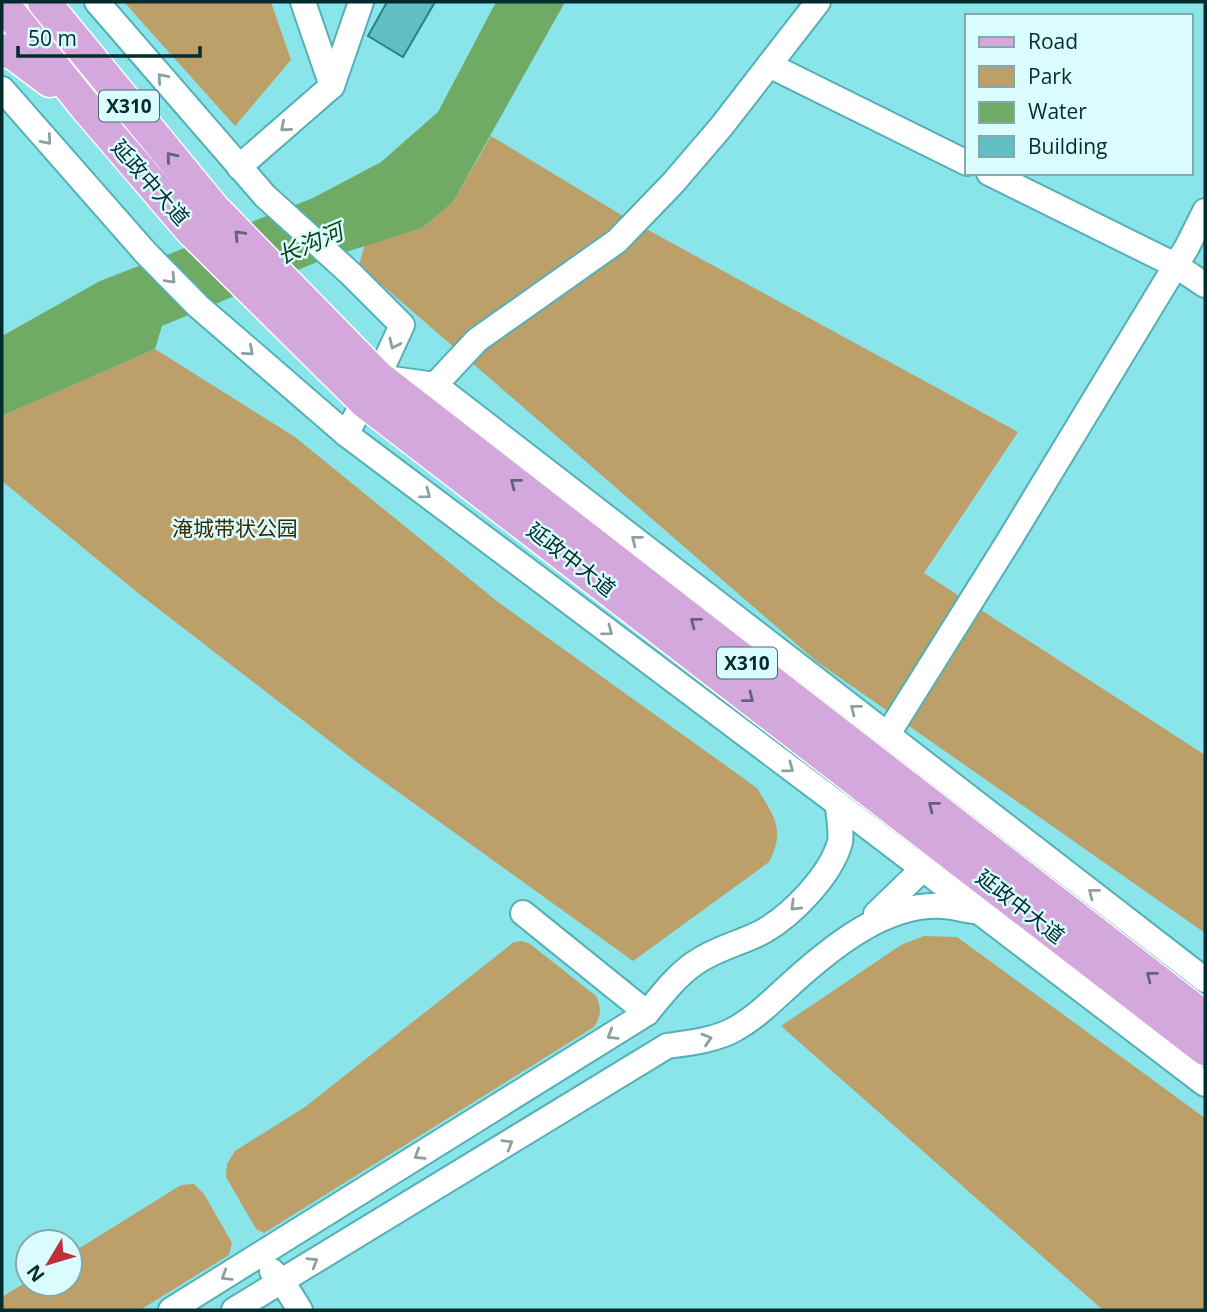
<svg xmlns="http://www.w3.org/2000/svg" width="1207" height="1312" viewBox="0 0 1207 1312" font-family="'Open Sans','Noto Sans SC',sans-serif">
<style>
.green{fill:#bd9f6a}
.water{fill:#6fab65}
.building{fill:#62bec4;stroke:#21868c;stroke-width:2}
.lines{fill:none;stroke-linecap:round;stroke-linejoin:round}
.minor-casing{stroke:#54b0b6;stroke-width:28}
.major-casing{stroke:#fff;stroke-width:35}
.minor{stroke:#fff;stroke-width:24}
.major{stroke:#d4a7dd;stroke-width:32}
.oneway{stroke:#8da0a1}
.oneway2{stroke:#60637d}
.labels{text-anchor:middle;stroke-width:5;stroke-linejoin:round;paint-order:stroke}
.shield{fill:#dafcfe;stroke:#436a6c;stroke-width:2}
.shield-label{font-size:19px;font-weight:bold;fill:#022c2e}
.street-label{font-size:21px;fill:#022c2e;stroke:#dafcfe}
.park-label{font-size:21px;fill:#3c2a03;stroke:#dafcfe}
.water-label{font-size:23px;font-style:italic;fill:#123c0c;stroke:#dafcfe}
</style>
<rect width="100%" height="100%" fill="#8ae5eb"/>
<g class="green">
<path d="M124,2h147l20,58 -56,66z"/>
<path d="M491,136l137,83 390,213 -94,141 281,182v178l-389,-272 -457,-396 6,-21 57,-16 31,-26z"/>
<path d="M155,349l140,88 203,165 259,186c17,29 29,41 12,74l-136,99 -271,-195 -224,-173 -136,-112v-65z"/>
<path d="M924,936l33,1 248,181v192h-102l-322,-284 120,-81z"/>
<path d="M522,941l8,3 66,52c6,13 5,19 -2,31l-330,206 -8,-4 -30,-52 1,-13 8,-13 70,-44 209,-165z"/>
<path d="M194,1184l10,10 28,49 -3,12 -89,55h-138v-13l26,-16v3h42v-30l111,-69z"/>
</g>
<path class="water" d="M496,2h69l-112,200 -31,26 -95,30 -165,68 -7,23 -153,67v-80l98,-55 213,-83 68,-36 57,-50z"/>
<path class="building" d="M387,2h48l-32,55 -35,-21z"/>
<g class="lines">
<g class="minor-casing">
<g id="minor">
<path d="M97,2l168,194 86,78 51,51 -24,52 -32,57"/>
<path d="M303,2l29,84"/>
<path d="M769,65l198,98"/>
<path d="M2,89l143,163 53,54 148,128 492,370 367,280"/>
<path d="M239,167l93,-81 29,-84"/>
<path d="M989,173l186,92 30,20"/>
<path d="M378,377l57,8 770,595"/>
<path d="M435,385l42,-45 140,-99 56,-58 48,-56 97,-125"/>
<path d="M888,734l122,-195 177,-292 18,-36"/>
<path d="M523,913l124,100"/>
<path d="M876,914l57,-55"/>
<path d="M272,1271l10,10 18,29"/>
<path d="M171,1310l476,-297c14,-17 29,-37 48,-50 23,-16 47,-20 69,-32 29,-17 67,-56 76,-89 2,-11 -2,-27 -2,-38"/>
<path d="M234,1310l433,-264c22,-3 49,-6 68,-17 22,-12 40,-31 58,-47 40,-36 93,-79 149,-76 10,0 21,4 32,5"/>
</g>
</g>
<g class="major-casing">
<g id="major">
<path d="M44,2l170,207 164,168 827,641"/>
<path d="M2,3l83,103 106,124 174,172 840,647"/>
<path d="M2,50l12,4 36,27"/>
</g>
</g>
<use href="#minor" class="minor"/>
<use href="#major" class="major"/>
</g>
<defs><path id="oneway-chevron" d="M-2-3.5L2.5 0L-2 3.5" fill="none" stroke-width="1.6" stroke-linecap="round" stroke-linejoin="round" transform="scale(1.75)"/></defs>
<g class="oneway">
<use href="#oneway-chevron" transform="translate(162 78) rotate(-131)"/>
<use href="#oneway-chevron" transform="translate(285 127) rotate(139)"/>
<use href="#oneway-chevron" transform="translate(47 140) rotate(49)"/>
<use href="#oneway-chevron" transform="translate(171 279) rotate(46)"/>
<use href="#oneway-chevron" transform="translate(394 344) rotate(115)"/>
<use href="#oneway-chevron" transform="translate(249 351) rotate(41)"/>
<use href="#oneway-chevron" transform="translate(426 494) rotate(37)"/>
<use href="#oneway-chevron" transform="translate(636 540) rotate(-142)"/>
<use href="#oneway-chevron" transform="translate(608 631) rotate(37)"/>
<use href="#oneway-chevron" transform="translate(855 709) rotate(-142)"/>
<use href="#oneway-chevron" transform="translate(789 768) rotate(37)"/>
<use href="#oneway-chevron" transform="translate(1093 893) rotate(-142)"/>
<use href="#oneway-chevron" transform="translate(795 906) rotate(135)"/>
<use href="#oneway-chevron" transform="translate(612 1035) rotate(148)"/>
<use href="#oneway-chevron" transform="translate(707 1039) rotate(-17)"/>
<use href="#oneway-chevron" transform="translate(508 1144) rotate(-31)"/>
<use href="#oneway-chevron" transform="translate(419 1155) rotate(148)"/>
<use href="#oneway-chevron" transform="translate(313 1262) rotate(-31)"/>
<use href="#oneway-chevron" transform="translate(226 1276) rotate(148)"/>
</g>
<g class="oneway2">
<use href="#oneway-chevron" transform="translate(171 157) rotate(-129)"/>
<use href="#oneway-chevron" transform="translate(239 235) rotate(-134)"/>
<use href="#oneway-chevron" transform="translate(515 483) rotate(-142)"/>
<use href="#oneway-chevron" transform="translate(695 622) rotate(-142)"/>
<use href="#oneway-chevron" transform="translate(749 698) rotate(38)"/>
<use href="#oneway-chevron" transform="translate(933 806) rotate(-142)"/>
<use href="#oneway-chevron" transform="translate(1151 976) rotate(-142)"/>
</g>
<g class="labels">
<g class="shield">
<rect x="99" y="90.5" width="60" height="31" rx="5"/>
<rect x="717" y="647.5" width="60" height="31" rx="5"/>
</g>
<g class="shield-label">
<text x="129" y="113">X310</text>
<text x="747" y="670">X310</text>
</g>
<g class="street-label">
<text transform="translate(150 183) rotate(49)" y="7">延政中大道</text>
<text transform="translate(571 560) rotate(38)" y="7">延政中大道</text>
<text transform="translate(1020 907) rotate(38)" y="7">延政中大道</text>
</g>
<g class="park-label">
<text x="235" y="536">淹城带状公园</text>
</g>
<g class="water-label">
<text transform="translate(310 244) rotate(-23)" y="8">长沟河</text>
</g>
</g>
<rect width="1207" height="1312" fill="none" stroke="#022c2e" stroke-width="7"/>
<rect x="965" y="14" width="228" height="161" fill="#dafcfe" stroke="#84a9ab" stroke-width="2"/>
<rect x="979" y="37" width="35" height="10" fill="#d4a7dd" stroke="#84a9ab" stroke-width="2"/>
<text x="1028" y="49" font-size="21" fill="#022c2e">Road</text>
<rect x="979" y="66" width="35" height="21" fill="#bd9f6a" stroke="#84a9ab" stroke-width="2"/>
<text x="1028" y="84" font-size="21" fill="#022c2e">Park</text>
<rect x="979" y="102" width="35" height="21" fill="#6fab65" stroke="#84a9ab" stroke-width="2"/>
<text x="1028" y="119" font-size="21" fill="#022c2e">Water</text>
<rect x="979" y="136" width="35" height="21" fill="#62bec4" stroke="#84a9ab" stroke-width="2"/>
<text x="1028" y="154" font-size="21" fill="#022c2e">Building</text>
<g transform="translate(49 1263) rotate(232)"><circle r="33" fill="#dafcfe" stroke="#84a9ab" stroke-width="2"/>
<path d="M0-5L12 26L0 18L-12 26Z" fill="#bf2f3c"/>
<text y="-10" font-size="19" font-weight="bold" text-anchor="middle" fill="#022c2e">N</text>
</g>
<path d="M18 46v10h182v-10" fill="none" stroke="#022c2e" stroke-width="3.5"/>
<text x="28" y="46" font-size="21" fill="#022c2e" stroke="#dafcfe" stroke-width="5" paint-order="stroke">50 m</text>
</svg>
